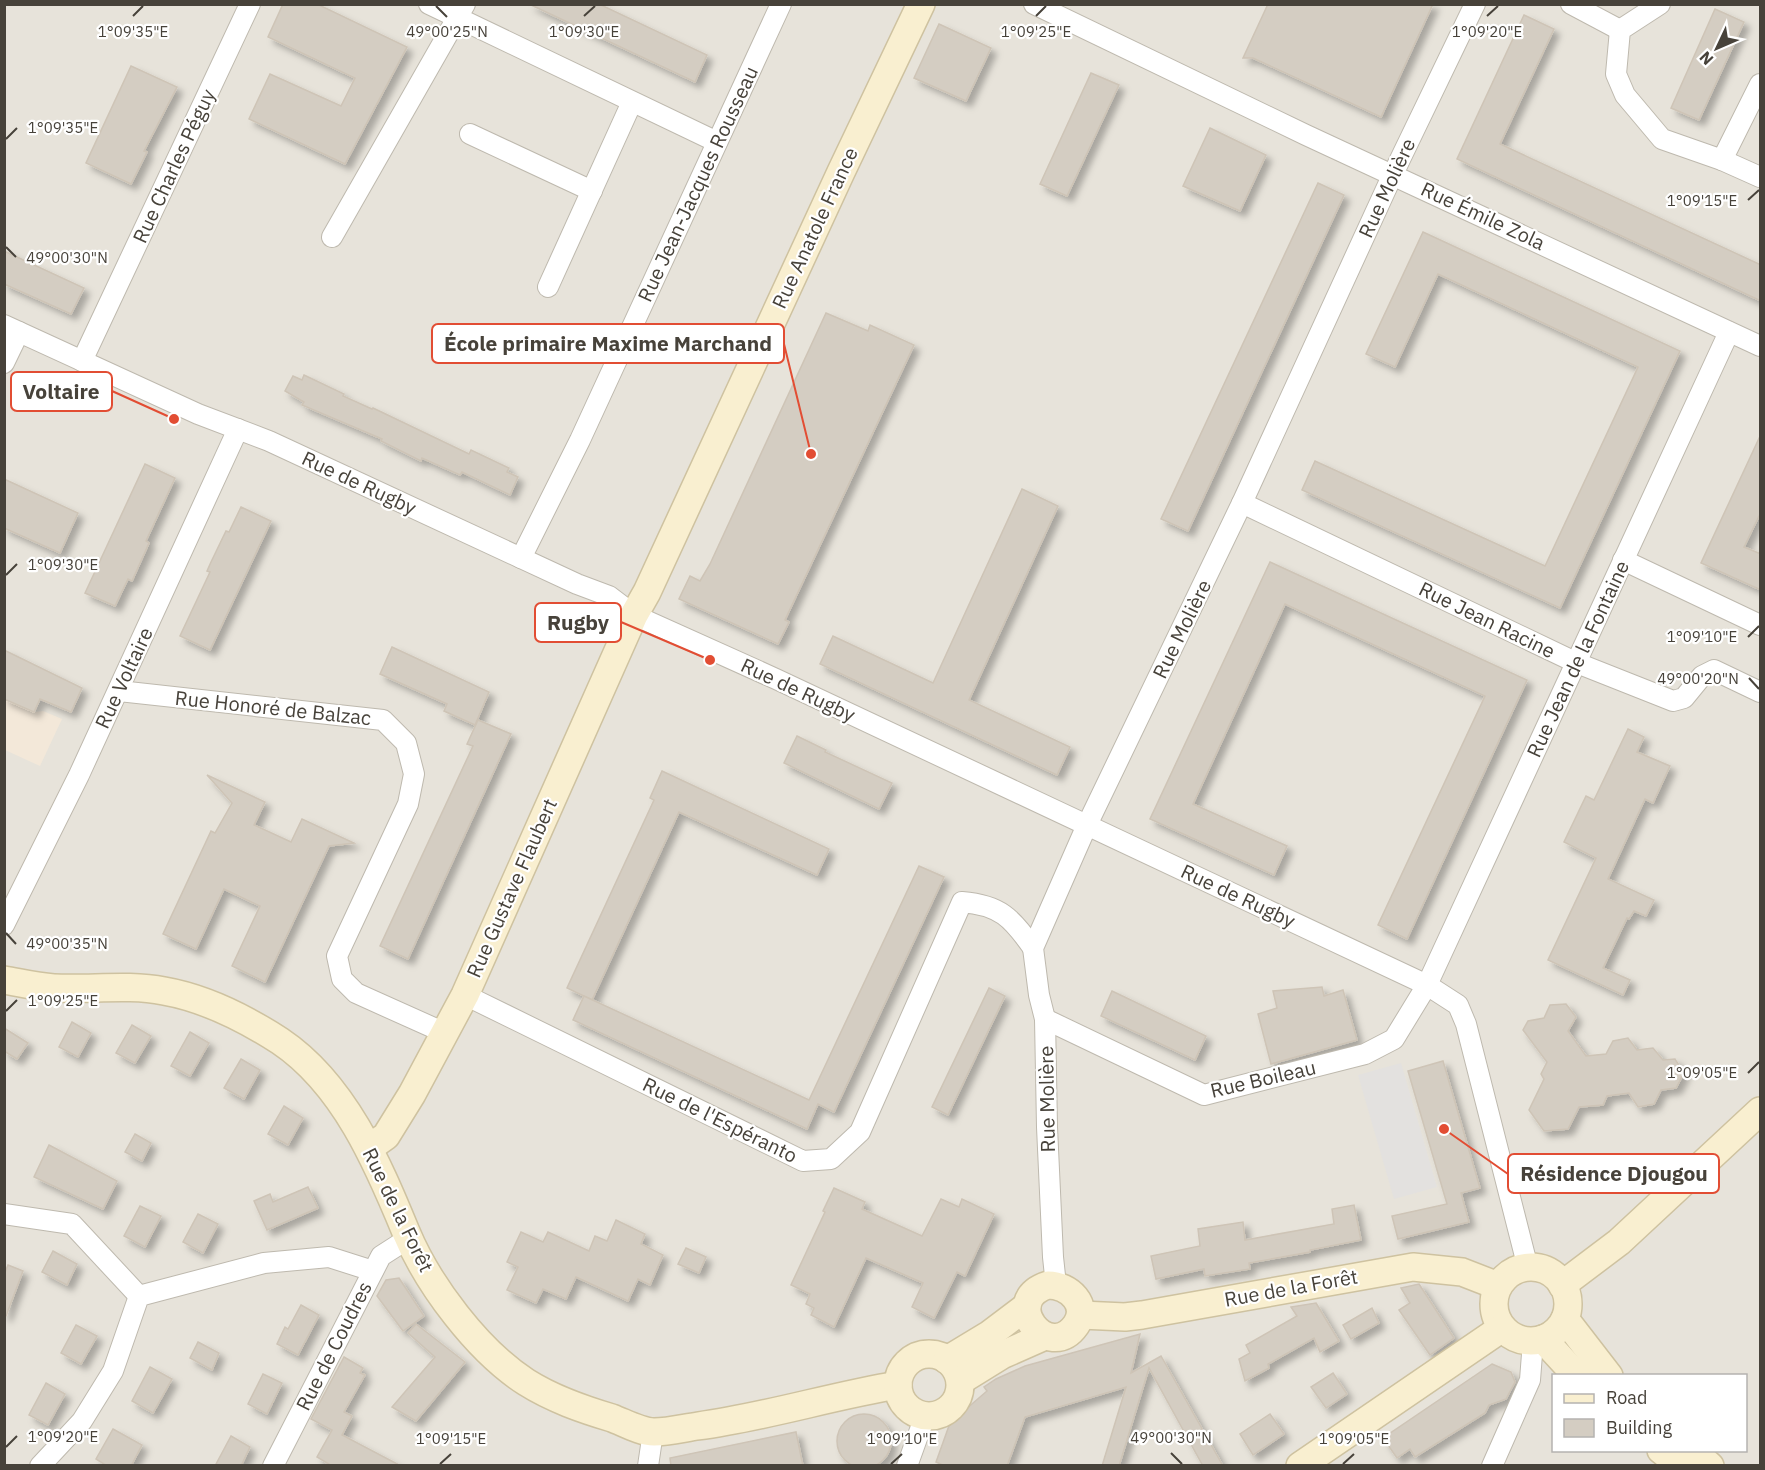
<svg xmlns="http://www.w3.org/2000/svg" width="1765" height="1470" viewBox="0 0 1765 1470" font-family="'IBM Plex Sans',sans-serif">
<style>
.residential{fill:#e7e3da;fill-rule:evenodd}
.commercial{fill:#f3e8d9}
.parking{fill:#e3e1df}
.building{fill:#d4cdc2;stroke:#cec4b6;stroke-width:1.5;filter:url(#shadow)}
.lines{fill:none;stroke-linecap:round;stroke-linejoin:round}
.street-casing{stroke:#beb9ae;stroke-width:22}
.secondary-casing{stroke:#cec2a0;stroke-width:30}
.street{stroke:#fff;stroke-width:20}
.secondary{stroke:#f9efd0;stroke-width:27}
.ticks{fill:none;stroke:#47423a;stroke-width:2}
.labels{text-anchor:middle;stroke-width:4.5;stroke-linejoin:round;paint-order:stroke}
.street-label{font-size:20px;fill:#47423a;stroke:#fff}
.ticks-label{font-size:15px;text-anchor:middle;fill:#47423a;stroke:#fff;stroke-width:4.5;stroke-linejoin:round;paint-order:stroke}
.leader{fill:none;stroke:#e24d33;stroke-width:2}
.callout-dot{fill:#e24d33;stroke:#fff;stroke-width:2}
.callout{fill:#fff;stroke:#e24d33;stroke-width:2}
.callout-label{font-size:21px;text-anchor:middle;font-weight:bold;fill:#47423a}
</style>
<defs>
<filter id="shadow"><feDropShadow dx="5.5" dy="5.5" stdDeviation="3" flood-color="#0004"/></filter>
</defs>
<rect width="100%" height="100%" fill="#f4f1eb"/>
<path class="residential" d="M5,5h1755v1460l-1755,1zM1554,1376h192v74h-192z"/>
<path class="commercial" d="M5,699l29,13 9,-1 19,8 -22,47 -35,-16z"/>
<path class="parking" d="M1401,1063l36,124 -43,12 -36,-124z"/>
<g class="building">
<path d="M283,4h34l90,43 -62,117 -96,-45 21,-45 71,32 14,-28 -87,-41z"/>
<path d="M529,4h70l108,51 -12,27z"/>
<path d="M1268,4h165l-52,113 -128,-59h-10z"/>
<path d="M1715,9l29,13 -45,98 -28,-12z"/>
<path d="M1524,15l30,14 -54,115 261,121v36l-304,-142z"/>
<path d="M939,24l52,24 -25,53 -52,-23z"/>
<path d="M131,66l46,21 -33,64 3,1 -16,32 -45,-21z"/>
<path d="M1091,73l28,12 -52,111 -27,-12z"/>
<path d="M1210,128l56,27 -26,56 -57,-25z"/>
<path d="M1318,183l26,12 -156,336 -27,-12z"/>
<path d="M1423,232l257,119 -120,257 -258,-118 13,-29 230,105 93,-199 -200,-93 -43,93 -29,-13z"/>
<path d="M4,251l80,37 -13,26 -67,-30z"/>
<path d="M826,313l42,18 2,-6 44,20 -129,275 4,2 -11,22 -99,-45 11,-23 10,5 10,-17z"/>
<path d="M304,375l40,19 -1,2 29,13 1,-1 96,46 2,-4 38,18 -2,4 11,5 -8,18 -48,-23 -2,3 -38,-17 -1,3 -40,-20 1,-2 -80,-34 2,-3 -19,-11 8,-15 9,4z"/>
<path d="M1761,434v78l-17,35 17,7v36l-60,-27z"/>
<path d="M145,464l30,14 -29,63 3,2 -17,38 -4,-2 -13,27 -30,-13z"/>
<path d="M4,479l74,34 -18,40 -56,-25z"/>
<path d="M1022,489l36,17 -89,194 101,47 -13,28 -237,-111 13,-28 100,47z"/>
<path d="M241,507l30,14 -61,129 -30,-14 30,-64 -3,-1 4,-9 15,-31 3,1z"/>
<path d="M1270,562l257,118 -120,259 -29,-14 107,-229 -200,-92 -92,200 94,42 -13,29 -124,-56z"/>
<path d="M392,647l97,45 -14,33 -31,-14 3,-7 -67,-30z"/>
<path d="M4,650l78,38 -11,24 -31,-13 -6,13 -30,-13z"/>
<path d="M478,720l33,14 -103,225 -28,-13 93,-200 -6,-2z"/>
<path d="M1628,729l16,8 -7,15 33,14 -17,37 -8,-4 -37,80 46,21 -8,16 -12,-5 -5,8 -2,-1 -24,50 27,12 -7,15 -75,-35 48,-102 -32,-16 22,-46 8,4z"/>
<path d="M797,736l29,14 -1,2 67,31 -13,26 -95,-46z"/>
<path d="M662,771l167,78 -12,26 -138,-63 -87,188 -25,-12 87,-188 -4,-2z"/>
<path d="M207,775l58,27 -11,23 37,17 11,-23 52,24 -25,3 -64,136 -33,-16 28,-60 -36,-17 -28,60 -33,-15 48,-103 4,2 17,-30z"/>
<path d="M919,866l25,11 -110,235 -16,-8 -11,25 -234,-109 11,-24 225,104z"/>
<path d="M1322,987l2,9 19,-6 14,50 -86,24 -13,-50 19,-6 -4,-17z"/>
<path d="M989,988l16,8 -57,119 -16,-8z"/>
<path d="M1112,991l94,45 -11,24 -94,-44z"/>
<path d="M1566,1004l10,13 -8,14 18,25 20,-2 7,-13 15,-3 9,12 16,-2 10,12 12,-1 9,14 -8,15 -15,2 -7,14 -16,3 -9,-14 -22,3 -4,9 -24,2 -11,22 -24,2 -15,-21 15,-31 -3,-5 6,-12 -24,-32 5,-9 16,-3 6,-13z"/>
<path d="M72,1022l19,11 -13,24 -19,-10z"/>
<path d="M132,1025l19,11 -16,27 -19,-10z"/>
<path d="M4,1028l24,15 -11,16 -13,-8z"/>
<path d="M190,1032l19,11 -19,33 -19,-10z"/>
<path d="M241,1059l19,11 -16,29 -20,-11z"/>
<path d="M1443,1061l37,127 -19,5 8,29 -71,17 -6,-23 55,-12 -39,-133z"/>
<path d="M284,1106l19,12 -15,27 -20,-11z"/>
<path d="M135,1134l16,9 -9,18 -17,-9z"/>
<path d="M49,1145l68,36 -14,28 -69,-32z"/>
<path d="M308,1187l10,21 -51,22 -13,-29 16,-7 3,8z"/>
<path d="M834,1188l31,14 -3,7 60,27 19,-37 18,8 3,-8 32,15 -29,62 -8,-4 -23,46 -22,-11 11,-24 -57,-25 -32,69 -23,-12 3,-7 -8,-4 4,-10 -19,-9 34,-73 -2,-1z"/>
<path d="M1354,1205l7,35 -51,10v2l-61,11 1,6 -45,7 -1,-7 -48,10 -5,-23 49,-10 -2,-17 45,-7 2,18 89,-16 -2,-15z"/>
<path d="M140,1206l21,10 -16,31 -21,-11z"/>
<path d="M198,1214l20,10 -15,29 -20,-11z"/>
<path d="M616,1220l29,14 -4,10 22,11 -13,30 -12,-6 -10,22 -52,-24 -10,22 -23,-10 -7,14 -29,-13 11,-23 -11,-5 14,-30 22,10 5,-10 41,19 6,-15 12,5z"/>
<path d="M686,1248l20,9 -7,16 -21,-9z"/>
<path d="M53,1251l24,13 -10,21 -25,-13z"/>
<path d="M8,1265l15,6 -17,45h-2v-41z"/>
<path d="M399,1278l25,38 -21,15 -26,-35 9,-16z"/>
<path d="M1419,1284l35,54 -24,17 -31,-45 11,-7 -9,-15z"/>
<path d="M1316,1303l23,38 -19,11 -6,-14 -46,26 1,4 -24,13 -6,-22 11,-6 -4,-8 51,-29 -6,-9z"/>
<path d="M301,1305l18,10 -21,40 -21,-11 8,-17 3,2z"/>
<path d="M1372,1308l7,15 -28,16 -8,-14z"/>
<path d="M416,1324l49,38 -49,59 -24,-14 43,-50 -27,-24z"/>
<path d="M76,1325l21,11 -16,28 -20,-11z"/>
<path d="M1140,1334l-9,39 30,-17 62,110h-20l-54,-98 -30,98h-17l24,-79 -101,30 -18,49h-62l-9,-4 14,-39 37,-32 -3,-4 12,-8 29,-13z"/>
<path d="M198,1342l21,11 -7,17 -22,-12z"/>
<path d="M344,1357l19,11 -3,5 5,2 -21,37 8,4 -10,19 59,31h-69l-15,-9 15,-27 -21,-11z"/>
<path d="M1492,1364l19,8 4,10 -9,17 -17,6 -4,8 -70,44 -5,-8 -13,9 -14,-20z"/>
<path d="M150,1367l22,12 -19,34 -21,-12z"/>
<path d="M1333,1373l14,21 -21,14 -15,-21z"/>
<path d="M263,1374l19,9 -15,31 -19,-10z"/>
<path d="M46,1383l19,11 -17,31 -19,-10z"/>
<circle cx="864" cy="1441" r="27"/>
<path d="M1270,1414l14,20 -31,21 -13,-21z"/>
<path d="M113,1429l29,16 -11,21h-24l-11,-7z"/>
<path d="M796,1432l7,34h-132l-1,-8z"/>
<path d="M231,1436l19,11 -9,19h-26z"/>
</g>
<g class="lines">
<g class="street-casing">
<g id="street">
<path d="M429,4l288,138"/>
<path d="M1034,4l272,131 454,211"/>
<path d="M1571,4l49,26"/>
<path d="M1660,4l-40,26 -4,44 9,21 37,44 60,21 38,-76"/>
<path d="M470,134l122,57"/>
<path d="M1722,160l38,17"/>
<path d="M332,237l133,-233"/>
<path d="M548,287l84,-185"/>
<path d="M4,325l194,89 71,27 308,143 32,12 25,19 142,64 651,306 31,20 8,19 62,244"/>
<path d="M82,361l168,-357"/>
<path d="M4,363l15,-31"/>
<path d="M1242,503l335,160 96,38 11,-3 18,-22 12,-6 46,22"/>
<path d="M521,558l59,-118 201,-436"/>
<path d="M1623,560l137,65"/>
<path d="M119,691l264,29 23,23 8,31 -6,30 -71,152 5,23 14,14 89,40"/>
<path d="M4,925l75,-150 159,-346"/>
<path d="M465,995l338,166 28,-2 29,-27 102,-230c38,3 50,16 71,46"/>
<path d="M1045,1019l159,76 161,-41 29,-15 33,-54 302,-653"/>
<path d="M4,1214l68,10 67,72"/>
<path d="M1056,1285l-3,-28 -6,-130 -2,-108 -6,-24 -6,-47 54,-123 155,-322 151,-329 82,-170"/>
<path d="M40,1466l42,-45 31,-50 26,-75 125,-33 65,-6 44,14"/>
<path d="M273,1466l108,-210 28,-18"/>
<path d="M648,1466l5,-34"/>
<path d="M907,1466l18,-50"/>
<path d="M1492,1466l38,-86 3,-39"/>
</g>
</g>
<g class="secondary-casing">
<g id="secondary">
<path d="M4,980c17,3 33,7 50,8 36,2 74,-4 110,3 40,7 82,28 116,50 64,43 98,123 126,191 22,53 72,119 120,150 27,17 56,27 86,36 13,5 29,14 42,14 14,0 30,-4 44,-6 68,-9 133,-30 200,-41"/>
<path d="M369,1148l17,-12 26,-42 53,-99 169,-380 13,-23 194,-420 80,-168"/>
<circle cx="1531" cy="1304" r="37"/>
<path d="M1048,1285c21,0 42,20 28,40 -27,39 -78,-24 -28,-40z"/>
<path d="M1562,1285l57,-43 141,-131"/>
<path d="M1081,1315l44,2 17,-2 271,-48 49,5 36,14"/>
<path d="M1565,1319l44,57"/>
<path d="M1543,1339l34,37"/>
<circle cx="929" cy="1385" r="31"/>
<path d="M947,1360l43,-26 37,-28"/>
<path d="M960,1381l42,-26 43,-19"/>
<path d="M1661,1450l20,16"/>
<path d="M1692,1450l18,16"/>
<path d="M1300,1466l202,-138"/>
</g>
</g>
<use href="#street" class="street"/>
<use href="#secondary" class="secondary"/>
</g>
<path class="ticks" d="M436,6l11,11M133,16l10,-10M584,16l11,-10M1036,16l10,-10M1487,16l11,-10M6,139l11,-11M1748,200l11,-10M6,247l10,10M6,575l11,-11M1748,637l11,-11M1749,678l10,11M6,933l10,11M6,1011l11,-11M1748,1073l11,-11M6,1447l11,-11M1171,1453l11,11M440,1464l11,-10M891,1464l11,-10M1343,1464l11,-10"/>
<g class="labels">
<g class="street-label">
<text transform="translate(174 166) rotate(-65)" y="7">Rue Charles Péguy</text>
<text transform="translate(698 184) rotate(-65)" y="7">Rue Jean-Jacques Rousseau</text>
<text transform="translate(1387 188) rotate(-65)" y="7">Rue Molière</text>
<text transform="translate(1483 216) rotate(25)" y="7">Rue Émile Zola</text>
<text transform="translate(815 228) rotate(-65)" y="7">Rue Anatole France</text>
<text transform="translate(359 483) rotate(25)" y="7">Rue de Rugby</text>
<text transform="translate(1487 620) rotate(26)" y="7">Rue Jean Racine</text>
<text transform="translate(1182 629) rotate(-64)" y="7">Rue Molière</text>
<text transform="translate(1578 659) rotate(-65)" y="7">Rue Jean de la Fontaine</text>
<text transform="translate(124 678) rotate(-65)" y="7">Rue Voltaire</text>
<text transform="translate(798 690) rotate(25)" y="7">Rue de Rugby</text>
<text transform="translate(273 708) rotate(6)" y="7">Rue Honoré de Balzac</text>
<text transform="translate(512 888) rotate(-66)" y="7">Rue Gustave Flaubert</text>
<text transform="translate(1238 896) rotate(25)" y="7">Rue de Rugby</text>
<text transform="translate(1263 1079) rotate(-13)" y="7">Rue Boileau</text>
<text transform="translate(1047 1099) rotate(-91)" y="7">Rue Molière</text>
<text transform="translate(720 1120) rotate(26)" y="7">Rue de l'Espéranto</text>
<text transform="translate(398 1210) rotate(64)" y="7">Rue de la Forêt</text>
<text transform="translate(1291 1288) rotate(-10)" y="7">Rue de la Forêt</text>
<text transform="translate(334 1346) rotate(-63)" y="7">Rue de Coudres</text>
</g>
</g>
<g class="ticks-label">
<text x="133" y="37">1°09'35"E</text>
<text x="584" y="37">1°09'30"E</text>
<text x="1036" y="37">1°09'25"E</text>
<text x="1487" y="37">1°09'20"E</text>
<text x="447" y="37">49°00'25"N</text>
<text x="63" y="133">1°09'35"E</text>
<text x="1702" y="206">1°09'15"E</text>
<text x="67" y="263">49°00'30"N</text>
<text x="63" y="570">1°09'30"E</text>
<text x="1702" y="642">1°09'10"E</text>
<text x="1698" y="684">49°00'20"N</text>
<text x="67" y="949">49°00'35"N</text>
<text x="63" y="1006">1°09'25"E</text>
<text x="1702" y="1078">1°09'05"E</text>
<text x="63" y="1442">1°09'20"E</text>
<text x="1171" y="1443">49°00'30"N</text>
<text x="451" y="1444">1°09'15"E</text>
<text x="902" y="1444">1°09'10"E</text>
<text x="1354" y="1444">1°09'05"E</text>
</g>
<path class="leader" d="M811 454L784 344M174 419L112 391M710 660L621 622M1444 1129L1508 1174"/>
<g class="callout-dot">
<circle cx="811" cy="454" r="6"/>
<circle cx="174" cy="419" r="6"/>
<circle cx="710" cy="660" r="6"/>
<circle cx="1444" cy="1129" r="6"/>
</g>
<g class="callout">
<rect x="432" y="324" width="352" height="39" rx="6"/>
<rect x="11" y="372" width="101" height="39" rx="6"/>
<rect x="535" y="603" width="86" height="39" rx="6"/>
<rect x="1508" y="1154" width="211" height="39" rx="6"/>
</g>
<g class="callout-label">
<text x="608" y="351">École primaire Maxime Marchand</text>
<text x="61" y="399">Voltaire</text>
<text x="578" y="630">Rugby</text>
<text x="1614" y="1181">Résidence Djougou</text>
</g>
<rect width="1765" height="1470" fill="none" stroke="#47423a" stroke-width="12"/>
<rect x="1552" y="1374" width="195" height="78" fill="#ffffff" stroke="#b5b3b0" stroke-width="1.5"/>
<rect x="1564" y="1394" width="30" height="9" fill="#f9efd0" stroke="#b5b3b0" stroke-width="1.5"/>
<text x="1606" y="1404" font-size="18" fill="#47423a">Road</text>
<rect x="1564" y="1419" width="30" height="18" fill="#d4cdc2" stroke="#b5b3b0" stroke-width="1.5"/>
<text x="1606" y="1434" font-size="18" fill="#47423a">Building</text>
<g transform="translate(1717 48) rotate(226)" stroke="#ffffff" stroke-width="4.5" paint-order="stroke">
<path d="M0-4.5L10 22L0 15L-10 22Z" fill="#47423a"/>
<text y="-9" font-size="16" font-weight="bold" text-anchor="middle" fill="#47423a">N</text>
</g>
</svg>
